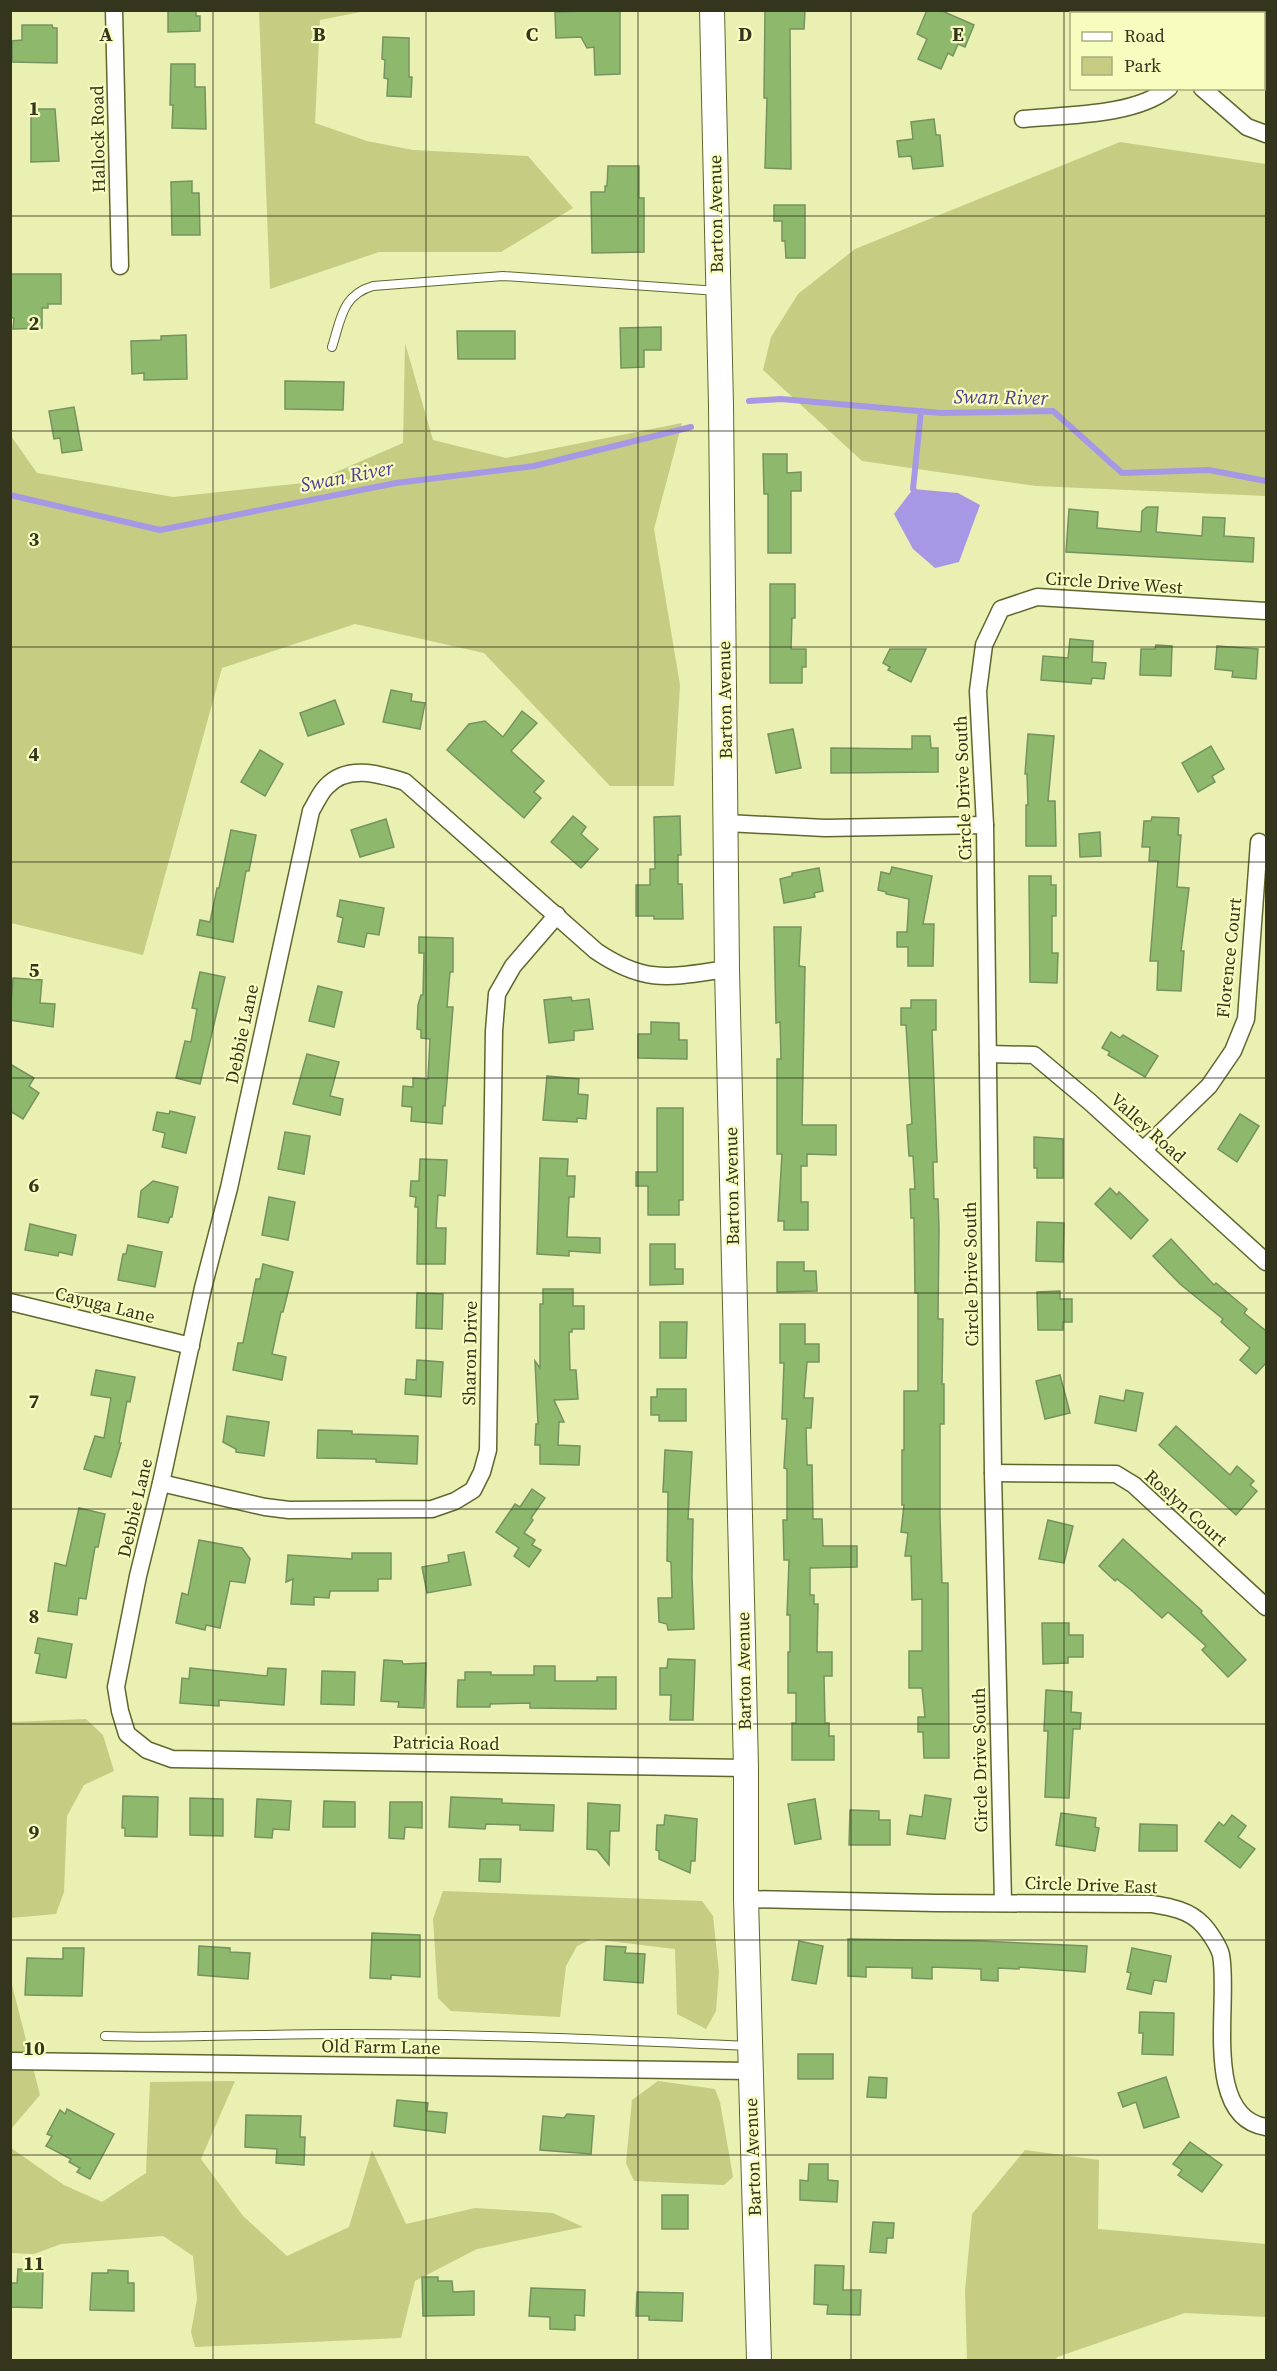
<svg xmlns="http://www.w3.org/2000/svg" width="1277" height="2371" viewBox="0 0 1277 2371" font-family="'Source Serif 4',serif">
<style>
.green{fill:#c6cc81}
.water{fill:#a798e6}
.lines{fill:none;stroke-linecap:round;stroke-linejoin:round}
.stream{stroke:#a798e6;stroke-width:6}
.building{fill:#8eb96d;stroke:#75925f;stroke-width:1.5}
.lane-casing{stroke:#62662d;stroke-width:10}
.street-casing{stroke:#62662d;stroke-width:19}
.secondary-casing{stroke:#62662d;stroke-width:26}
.lane{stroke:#fff;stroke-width:8}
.street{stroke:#fff;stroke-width:16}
.secondary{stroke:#fff;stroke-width:24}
.grid{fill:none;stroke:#33351d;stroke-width:1.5;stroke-opacity:0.55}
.labels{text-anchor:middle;stroke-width:4.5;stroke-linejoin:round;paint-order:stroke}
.street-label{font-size:18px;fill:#33351d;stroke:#f7fdbf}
.water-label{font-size:20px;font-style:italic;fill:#563c97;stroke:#f7fdbf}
.grid-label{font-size:20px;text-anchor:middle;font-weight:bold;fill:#33351d;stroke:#f7fdbf;stroke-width:4.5;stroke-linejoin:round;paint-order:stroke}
</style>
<rect width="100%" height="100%" fill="#e9f0b2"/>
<g class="green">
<path d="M259,11h107l-46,9 -5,103 52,18 46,9 115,6 45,52 -72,44h-122l-109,37z"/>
<path d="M1120,142l146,22v332l-230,-10 -174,-25 -99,-91 8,-33 27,-43 57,-45z"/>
<path d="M405,343l28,97 73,18 176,-35 -28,106 26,156 -6,101h-64l-126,-133 -129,-29 -133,44 -79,287 -132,-32v-487l26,37 136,24 140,-15 90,-39z"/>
<path d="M86,1719l17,16 11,36 -30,14 -17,31 -3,76 -8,22 -45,4v-196z"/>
<path d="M443,1891l259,10 11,15 6,56 -3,39 -10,18 -29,-15 -2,-65 -83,-10 -15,7 -11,20 -6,51 -109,-6 -13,-13 -5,-79z"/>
<path d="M10,1977l30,118 -29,34h-1z"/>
<path d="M235,2081l-34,78 42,57 44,40 62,-29 23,-77 34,74 69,-16 78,5 30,14 -106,22 -62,32 -14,57 -206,9 -4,-15 6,-33 -4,-43 -30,-20 -102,8 -27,10 -23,-1v-105l53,37 38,17 44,-29 4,-91z"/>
<path d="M658,2081l57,8 5,13 13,75 -9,8 -90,-4 -8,-18 6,-63z"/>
<path d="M1025,2150l74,10 -1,69 168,15v73l-81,-4 -128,44 -1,3h-89l-2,-69 7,-77z"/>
</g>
<path class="water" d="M913,489l45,4 22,12 -21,57 -24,6 -22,-19 -19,-35z"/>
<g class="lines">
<g class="stream">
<path d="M749,401l32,-2 160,14 112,-2 69,62 87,-3 57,11"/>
<path d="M10,495l150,35 236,-47 138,-17 157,-39"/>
<path d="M918,496l-5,-7 8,-78"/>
</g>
</g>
<g class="building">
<path d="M168,10h28v6h4v15l-32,1z"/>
<path d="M620,10v64l-25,1 -1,-28 -7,1 -6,-11 -25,1 -1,-26z"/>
<path d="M765,10h40l-1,19h-14l1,140 -26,-1 2,-70h-3z"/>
<path d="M927,10h13l34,15 -9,22 -7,-3 -5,12 -5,-3 -7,16 -23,-10 9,-20 -10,-5z"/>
<path d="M22,25h30l1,3h4v35l-45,-1v-21l10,-1z"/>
<path d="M383,37l26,1v39h3l-1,20 -24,-1 1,-17 -4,-1 1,-18 -3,-1z"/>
<path d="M171,64h24v23h10l1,42 -34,-1 1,-23h-3z"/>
<path d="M31,109h24l4,52 -28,1z"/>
<path d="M934,119l2,16h4l3,31 -30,3 -2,-13 -12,1 -2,-16 16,-2 -2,-17z"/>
<path d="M608,166h31v32h5v54l-52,1 -1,-61h14v-6h2z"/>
<path d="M192,181v12h7l1,42h-28l-1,-53z"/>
<path d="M774,205h31v53h-19l-1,-17h-3v-20h-8z"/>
<path d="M10,274h51v30h-13v4h-6v20l-29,1 1,-11h-4z"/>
<path d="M661,327v23h-17v17l-23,1 -1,-40z"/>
<path d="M457,331h58v28h-57z"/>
<path d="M186,335l1,44 -43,1v-7l-12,1 -1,-33 30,-1v-4z"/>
<path d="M285,381l59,1 -1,28 -58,-1z"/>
<path d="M74,407l8,43 -20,3 -2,-15 -6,1 -5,-28z"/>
<path d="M763,454h24v19l14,-1v19h-10v62h-23v-59h-4z"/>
<path d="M1147,507h11l-2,25 46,4 1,-19 22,1 -1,18 30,2 -1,24 -187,-10 3,-43 29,3 -1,16 44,4 1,-21z"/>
<path d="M770,584h25v34h-3l-1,31h15v18h-4v16h-32z"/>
<path d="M1070,639l23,2 -1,21 14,1 -2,16 -12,-1 -1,6 -50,-4 2,-24 25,2z"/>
<path d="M1156,645l16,1 -1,30 -31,-1 1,-26h14z"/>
<path d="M1217,646l41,3 -2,30 -24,-2 1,-6 -18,-2z"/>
<path d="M890,649h36l-15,33 -23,-12 2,-3 -7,-4z"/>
<path d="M391,690l21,4 -1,7 14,2 -5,26 -37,-7z"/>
<path d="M335,700l9,24 -36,12 -8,-23z"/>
<path d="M522,711l15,12 -26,28 33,30 -10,11 7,6 -17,20 -77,-68 22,-26 16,-3 18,16z"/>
<path d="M793,729l8,39 -25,5 -8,-39z"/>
<path d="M1028,734l26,2 -6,65h7l1,45h-30v-41h2l-1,-31h-2z"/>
<path d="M912,736h18l1,12h7v24l-107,1v-25l81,1z"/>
<path d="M1211,746l13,23 -12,7 3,6 -17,10 -16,-29z"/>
<path d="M260,750l23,14 -18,32 -24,-14z"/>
<path d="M573,816l13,11 -5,7 17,15 -17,19 -30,-26z"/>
<path d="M680,816l1,39h-3v29h4l1,35h-29v-3h-18v-31h14v-16h5l-1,-52z"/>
<path d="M1152,817l27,1 -1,17h3l-4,52 12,1 -8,63h3l-3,40 -24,-1 1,-29h-8l8,-100h-9l1,-14h-8l2,-26h7z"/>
<path d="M386,819l8,28 -34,10 -9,-27z"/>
<path d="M231,830l25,5 -7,36h-3l-13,71 -36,-7 3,-15 10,2 7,-34h2z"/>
<path d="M1100,832l1,24 -21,1 -1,-23z"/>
<path d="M892,867l40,9 -9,48h11l-1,42h-25v-19h-11v-15h10l2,-33 -23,-5v-2l-8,-2 3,-18 9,2z"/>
<path d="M819,868l4,23 -9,2 1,4 -31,6 -4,-24 12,-3v-3z"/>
<path d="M1029,876h22v9h5v31h-4v37h6l-1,30 -27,-1z"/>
<path d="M340,900l44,8 -5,27 -12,-2 -3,14 -26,-5 5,-24 -6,-2z"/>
<path d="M774,927h27l-2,39 6,1 -3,158h34v30l-29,-1v12h-6v36h7v28h-24v-9h-6l4,-67h-5v-95h4l-1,-37 -4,1z"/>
<path d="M419,937l34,1v34h-3l-3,35h6l-8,99h-2l-1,18 -31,-3 1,-14 -10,-1 1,-20 10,1v-9l15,1 2,-40 -9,-1v-8l-4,-1 1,-24 3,-10h2l1,-42h-5z"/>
<path d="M200,972l25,5 -25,107 -24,-6 9,-37 6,1 6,-33 -5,-1z"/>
<path d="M13,978l29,2 -2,23 15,1 -2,23 -43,-7z"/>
<path d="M318,986l24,6 -8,35 -25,-6z"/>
<path d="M571,997l1,4 17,-2 4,30 -19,2v9l-25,3 -5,-43z"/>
<path d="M911,1000h25v30h-4l5,132h-4l1,37h4l1,29 -1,91h5l-1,65h2v40h-4v92l2,67h6l1,175h-25l-1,-26h-5v-15h7l-3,-29h-13v-37h13v-52l-10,1 -1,-44h-6l3,-23 -7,-1 3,-27h-2v-55h2v-59h14v-98h-3l-1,-75h-3l-1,-29h5l-2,-33h-4l-2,-31 5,-1 -6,-99h-5v-17h10z"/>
<path d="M651,1022l28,1v17h8v19l-49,-1v-24h13z"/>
<path d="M1111,1032l9,6 3,-3 35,21 -13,21 -37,-22 2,-3 -8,-4z"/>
<path d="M307,1054l32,8 -9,34 13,3 -3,16 -47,-11z"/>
<path d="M10,1064l24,14 -5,8 10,7 -16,26 -13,-8z"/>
<path d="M547,1076l32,3 -1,15 10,1 -2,24 -9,-1v4l-34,-2z"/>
<path d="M657,1108h26v92h-4v15h-31v-29h-12v-14h21z"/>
<path d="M170,1111l25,6 -9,36 -24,-6 3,-14 -12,-3 4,-18 12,2z"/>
<path d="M1240,1114l19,12 -22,36 -19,-13z"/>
<path d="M285,1132l25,4 -6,38 -26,-5z"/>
<path d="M1034,1137l29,2v39h-26v-10h-3z"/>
<path d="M540,1158l28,1 -1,17h8l-1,21h-5l-2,40 33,1v15l-31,-2v5l-32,-2z"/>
<path d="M420,1159l27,1 -2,36 -7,-1 -2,33h10l-1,36h-28l1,-57h-3l1,-10 -6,-1 1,-15h8z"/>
<path d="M153,1181l25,6 -6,30h-2l-2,6 -30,-6 3,-26z"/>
<path d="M1110,1188l7,7 2,-3 29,28 -17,19 -36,-35z"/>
<path d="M269,1197l26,5 -7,38 -26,-5z"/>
<path d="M1037,1222l27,1 -1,39 -27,-1z"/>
<path d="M30,1224l46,11 -4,20 -13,-3 -1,4 -33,-6z"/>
<path d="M1171,1239l43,46 2,-2 31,26 -3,4 21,17 1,-2v35l-10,11 -16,-14 10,-12 -29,-26 2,-3 -43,-35 -27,-28z"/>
<path d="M650,1244h25v25h8v15l-33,1z"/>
<path d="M128,1245l34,7 -7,35 -37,-7 5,-26h3z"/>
<path d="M777,1262h27v9h12l1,20 -40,1z"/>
<path d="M263,1264l30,8 -10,40h-2l-9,42 14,3 -4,23 -49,-10 5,-27h5l13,-64h4z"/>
<path d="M543,1289h30v17h11v23h-12v3h-3l1,38h6l2,29 -24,1 10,22h-5l-1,23 22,1 -1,19 -39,-1v-19h-5l1,-21h2l-3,-63 5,7v-64h3z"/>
<path d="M1060,1291v8h12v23h-9v8h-25l-1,-38z"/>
<path d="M417,1293l26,1 -1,35 -26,-1z"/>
<path d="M660,1322h27l-1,36h-26z"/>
<path d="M780,1324h25v20h14v18h-12l-3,36h9l-2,30h-5l1,37h5l1,54h9l1,27h34v21l-47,1v27h4v9h4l-1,48h15v24h-8l1,47h4v13h5v24h-42v-37h4v-30h-8v-41h2v-37h-3l2,-55h-5l-1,-40h4v-51l-3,-1 3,-49h-5l2,-56h-4z"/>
<path d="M417,1360l26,2 -2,35 -36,-3 1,-15 10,1z"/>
<path d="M96,1370l39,7 -5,25 -3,-1 -8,42h2l-10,34 -27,-8 11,-33 9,2 7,-40 -20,-3z"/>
<path d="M1060,1375l10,38 -25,6 -9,-38z"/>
<path d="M657,1389h29v32h-27v-6h-8v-18h6z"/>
<path d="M1126,1390l17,3 -7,38 -41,-8 5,-27 24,5z"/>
<path d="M227,1416l42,6 -5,34 -28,-4v-3l-13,-7z"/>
<path d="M1176,1426l54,49 7,-9 17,15 -4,4 7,6 -21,24 -77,-70z"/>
<path d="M318,1430l34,1v3l66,2 -1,28 -41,-2v-3l-59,-1z"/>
<path d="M665,1450l27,2 -4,67h5l-1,57 2,53 -26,1 -1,-6 -8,-2 -1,-24h14l-1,-36 -4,-1 1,-69h-5z"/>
<path d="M532,1489l13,9 -14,20 2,2 -9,13 11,7 -3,5 9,5 -12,17 -15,-11 5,-8 -23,-16 19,-28 5,3z"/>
<path d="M79,1508l26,6 -7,33h-3l-9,52 -7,-1 -2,17 -29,-4 7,-48 11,3z"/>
<path d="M1048,1520l25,6 -9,37 -25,-4z"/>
<path d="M1123,1539l79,72 -1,2 45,47 -18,17 -26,-27 4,-4 -38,-34 -6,6 -31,-28 -14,-11 -2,2 -16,-15z"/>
<path d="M199,1540l43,8 8,11 -5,24 -15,-2 -10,47 -14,-3 -1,5 -29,-7 6,-30 6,2z"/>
<path d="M464,1552l7,33 -44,8 -5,-26 27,-5 -1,-7z"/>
<path d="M352,1553h39v26h-13v12h-48l-1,7 -15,-1v8l-23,-1 2,-25 -7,3 2,-27 64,4z"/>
<path d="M1042,1623h27v12h14v22h-15v6l-25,1z"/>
<path d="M38,1638l34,6 -6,34 -30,-5 4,-19 -5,-1z"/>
<path d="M668,1659l27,1 -2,60h-23l1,-25h-11v-27h7z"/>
<path d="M384,1660l18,1 1,3 23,-1 -2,45 -26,-1 1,-5 -18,-1z"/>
<path d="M534,1666h21v15h42v-4h19v32l-86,-1v-5l-40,1v3h-33l1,-27h7v-8h26v3h43z"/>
<path d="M190,1668l77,8 1,-8 18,1 -2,36 -65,-5v6l-39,-3 2,-25 7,1z"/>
<path d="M322,1671l33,1 -1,33 -33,-1z"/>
<path d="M1046,1690l26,2 -1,20 10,1 -1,16h-7l-4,69 -24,-1 3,-66h-4z"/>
<path d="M925,1795l26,4 -6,40 -38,-5 3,-19 12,2z"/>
<path d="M123,1796l35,1 -1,40 -32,-1v-8h-3z"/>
<path d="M451,1797l51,2v4l52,2 -1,26 -33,-1v-5l-34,-1 -1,5 -36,-2z"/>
<path d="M190,1798l33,1v37l-33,-1z"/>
<path d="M257,1799l34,2 -2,29 -16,-1 -1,9 -17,-1z"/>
<path d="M815,1799l6,40 -26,5 -7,-40z"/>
<path d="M324,1801l31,1v25h-32z"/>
<path d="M390,1802h32v26l-17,-1 -1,12 -15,-1z"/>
<path d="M588,1803l32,2 -1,26h-9l-1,34 -12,-15 -10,-1z"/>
<path d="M850,1810l29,1v9h11v25h-41z"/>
<path d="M1061,1813l35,5 -1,9 4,1 -4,23 -39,-6z"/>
<path d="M665,1815l32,4 -2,42h-4l-1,12 -31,-14v-8l-3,-1 1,-25h7z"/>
<path d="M1232,1815l14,11 -8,11 17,12 -15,19 -35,-27 14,-19 5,4z"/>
<path d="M1140,1824l37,1v26h-38z"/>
<path d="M480,1859h21l-1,23 -21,-1z"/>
<path d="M372,1933l48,2v42l-29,-2v4l-21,-1z"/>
<path d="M848,1939l131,2 108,5 -2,26 -66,-5v2l-21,-1v13l-17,-1v-11l-49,-2v12l-20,-1v-10l-46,-1v10l-18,-1z"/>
<path d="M799,1941l24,5 -7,38 -24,-4z"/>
<path d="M199,1946l31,2v4l20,1 -2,26 -50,-4z"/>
<path d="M606,1946l20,1 -1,6 20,1 -2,29 -39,-3z"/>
<path d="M63,1948h21l-2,48 -57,-1 2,-37 36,1z"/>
<path d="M1132,1948l39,8 -5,26 -12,-2 -3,14 -24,-5 4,-16 -4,-1z"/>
<path d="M1140,2012l34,1 -1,42 -31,-1 1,-21h-4z"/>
<rect x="798" y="2054" width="35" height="25"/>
<path d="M869,2077l18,1 -1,20 -19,-1z"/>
<path d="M1166,2077l13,40 -35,11 -8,-26 -13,5 -5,-14z"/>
<path d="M397,2100l31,3 -1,8 20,2 -2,20 -51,-7z"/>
<path d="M67,2109l47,25 -24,45 -13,-7 3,-4 -11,-6 2,-3 -25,-13 6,-10 -5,-2 13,-24 5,4z"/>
<path d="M567,2114l27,2 -3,38 -51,-4 3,-34 21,2z"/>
<path d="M246,2115l55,1 -1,21h5l-1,28 -28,-2 1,-14 -32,-2z"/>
<path d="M1190,2142l32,23 -20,27 -24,-17 4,-5 -9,-6z"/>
<path d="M809,2164h19v16l10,1 -1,21 -37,-2v-20l8,1z"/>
<rect x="662" y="2195" width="26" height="34"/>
<path d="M873,2222l21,1 -1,15h-6l-1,15 -16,-1z"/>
<path d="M815,2265l29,1 -1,24h18l-1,25 -33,-1 1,-9 -14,-1z"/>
<path d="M18,2269l25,1 -1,38 -32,-1v-24h7z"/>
<path d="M108,2270l20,1v12h6v28l-44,-1 2,-37h16z"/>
<path d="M422,2277h16v4h14l1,11 21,-1v24l-51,1z"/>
<path d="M531,2288l54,2 -1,26 -9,-1v15l-25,-1v-12l-21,-1z"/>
<path d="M637,2292l46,1 -1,28 -33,-1v-4h-13z"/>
</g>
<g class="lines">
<g class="lane-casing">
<g id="lane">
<path d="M332,347c9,-28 10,-52 41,-61l130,-10 215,15"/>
<path d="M105,2036c81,3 163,-3 245,-2 133,0 266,6 399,12"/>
</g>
</g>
<g class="street-casing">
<g id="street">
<path d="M114,10l6,256"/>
<path d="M1202,14v-4"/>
<path d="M1202,88l45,39 19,7"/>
<path d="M1023,119c42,-4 113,-3 146,-31"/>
<path d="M727,823l98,5 160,-3"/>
<path d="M727,969c-56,8 -81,16 -131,-18l-191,-169c-26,-8 -58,-18 -79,5 -6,6 -10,16 -15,24l-82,377 -26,100 -42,195 -23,93 -22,111 4,24 7,23 20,16 25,9 574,9"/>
<path d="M988,1054l46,1 56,47 176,160"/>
<path d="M1143,1150l66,-64 24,-35 13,-32 13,-177"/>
<path d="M10,1302l181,44"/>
<path d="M993,1473l123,1 18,11 132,122"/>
<path d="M161,1483l104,24 24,3 143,-1 23,-8 18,-11 9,-18 6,-22 6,-419 3,-37 16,-28 44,-51"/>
<path d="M746,1899l190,4 216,1c18,3 37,6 50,20 6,6 17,22 19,31 9,45 -20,162 45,172"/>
<path d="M1003,1902l-10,-429 -8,-648 -7,-134 6,-46 17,-36 36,-12 229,14"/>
<path d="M10,2061l740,10"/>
</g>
</g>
<g class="secondary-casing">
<path id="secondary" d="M712,10l9,395 6,564 19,799v131l13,461"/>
</g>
<use href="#lane" class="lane"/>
<use href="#street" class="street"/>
<use href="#secondary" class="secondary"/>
</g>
<path class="grid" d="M213,10v2350M426,10v2350M638,10v2350M851,10v2350M1064,10v2350M10,216h1256M10,431h1256M10,647h1256M10,862h1256M10,1078h1256M10,1293h1256M10,1509h1256M10,1724h1256M10,1940h1256M10,2155h1256"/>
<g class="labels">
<g class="street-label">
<text transform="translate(98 139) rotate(-91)" y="6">Hallock Road</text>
<text transform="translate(716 214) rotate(-91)" y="6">Barton Avenue</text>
<text transform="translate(1114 583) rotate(4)" y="6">Circle Drive West</text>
<text transform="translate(725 700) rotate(-91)" y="6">Barton Avenue</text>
<text transform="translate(963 788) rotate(-92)" y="6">Circle Drive South</text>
<text transform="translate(1229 958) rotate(-84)" y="6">Florence Court</text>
<text transform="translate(242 1034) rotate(-78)" y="6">Debbie Lane</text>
<text transform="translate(1148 1128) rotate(42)" y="6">Valley Road</text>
<text transform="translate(732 1186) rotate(-91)" y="6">Barton Avenue</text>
<text transform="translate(971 1274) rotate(-91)" y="6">Circle Drive South</text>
<text transform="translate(105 1305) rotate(14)" y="6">Cayuga Lane</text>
<text transform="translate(470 1353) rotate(-89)" y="6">Sharon Drive</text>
<text transform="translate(135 1508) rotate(-77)" y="6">Debbie Lane</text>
<text transform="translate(1186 1508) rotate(42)" y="6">Roslyn Court</text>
<text transform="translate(744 1671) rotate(-91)" y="6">Barton Avenue</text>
<text transform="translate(446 1743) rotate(1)" y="6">Patricia Road</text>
<text transform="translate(980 1760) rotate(-91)" y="6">Circle Drive South</text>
<text transform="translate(1091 1885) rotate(2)" y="6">Circle Drive East</text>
<text transform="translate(381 2047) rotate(1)" y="6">Old Farm Lane</text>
<text transform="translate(753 2157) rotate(-92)" y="6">Barton Avenue</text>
</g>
<g class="water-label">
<text transform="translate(1001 397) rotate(1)" y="7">Swan River</text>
<text transform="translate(347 476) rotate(-11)" y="7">Swan River</text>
</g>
</g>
<g class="grid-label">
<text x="106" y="41">A</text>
<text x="319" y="41">B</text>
<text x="532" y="41">C</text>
<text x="745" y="41">D</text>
<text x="958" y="41">E</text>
<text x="34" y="115">1</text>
<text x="34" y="330">2</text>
<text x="34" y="546">3</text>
<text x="34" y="761">4</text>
<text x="34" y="977">5</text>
<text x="34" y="1192">6</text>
<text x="34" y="1408">7</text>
<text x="34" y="1623">8</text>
<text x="34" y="1839">9</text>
<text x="34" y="2055">10</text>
<text x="34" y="2270">11</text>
</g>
<rect width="1277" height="2371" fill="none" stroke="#33351d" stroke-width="24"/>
<rect x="1070" y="12" width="195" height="78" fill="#f7fdbf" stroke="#a9ad7e" stroke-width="1.5"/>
<rect x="1082" y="32" width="30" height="9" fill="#ffffff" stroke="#a9ad7e" stroke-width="1.5"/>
<text x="1124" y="42" font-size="18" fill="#33351d">Road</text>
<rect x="1082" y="57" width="30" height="18" fill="#c6cc81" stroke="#a9ad7e" stroke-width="1.5"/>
<text x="1124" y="72" font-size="18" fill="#33351d">Park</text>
</svg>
